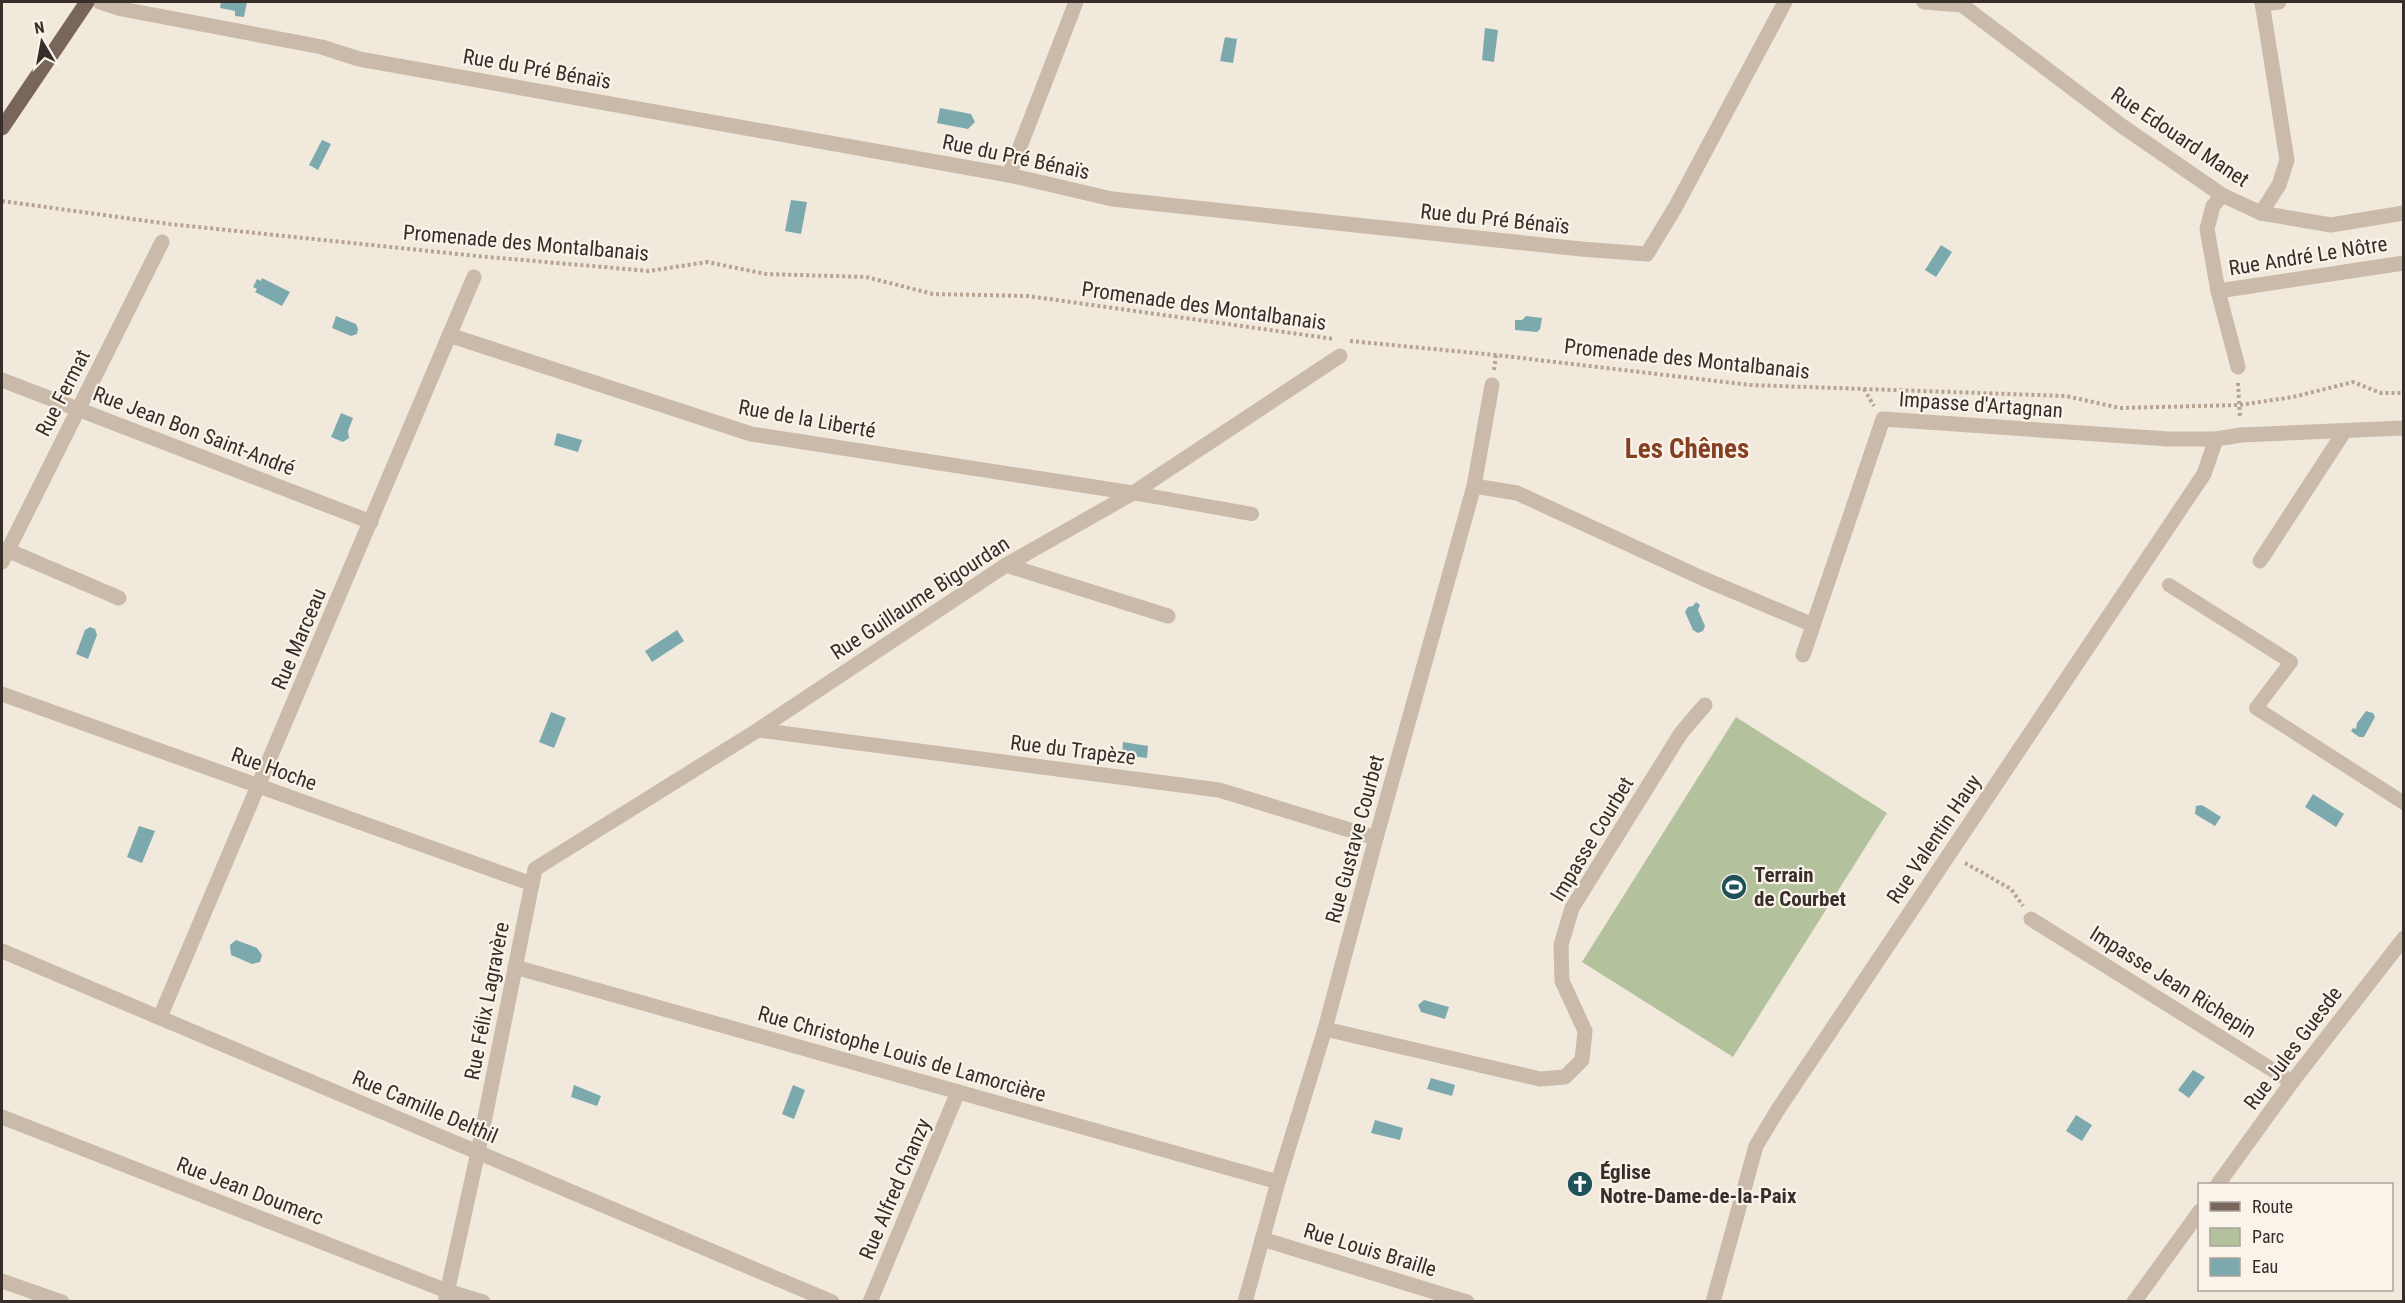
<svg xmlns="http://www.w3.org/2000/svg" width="2405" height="1303" viewBox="0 0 2405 1303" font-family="'Roboto Condensed',sans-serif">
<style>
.green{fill:#b3c19d}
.water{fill:#7ca9ae}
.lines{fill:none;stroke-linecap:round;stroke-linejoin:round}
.path{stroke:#b6a493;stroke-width:4;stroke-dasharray:3 3;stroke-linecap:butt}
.lane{stroke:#cabaa9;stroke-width:14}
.street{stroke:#cabaa9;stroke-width:15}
.primary{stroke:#79665a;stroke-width:15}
.labels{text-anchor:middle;stroke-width:4.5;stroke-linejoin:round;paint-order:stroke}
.street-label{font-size:21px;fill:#372e29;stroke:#f9f3e9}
.poi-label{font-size:21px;font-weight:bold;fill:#372e29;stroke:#f9f3e9;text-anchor:start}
.district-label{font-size:27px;font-weight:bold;fill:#854023;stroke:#f9f3e9}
</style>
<rect width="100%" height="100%" fill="#f2e9dd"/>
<path class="green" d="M1736,717l151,96 -154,244 -151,-95z"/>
<g class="water">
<path d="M221,2h26l-3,15 -9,-1v-5l-15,-3z"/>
<path d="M1485,28l13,2 -4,32 -12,-2z"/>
<path d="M1225,37l12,2 -4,24 -13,-2z"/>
<path d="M940,108l31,6 4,8 -7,7 -31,-6z"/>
<path d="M322,140l9,4 -13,26 -9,-5z"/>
<path d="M791,200l16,2 -6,32 -16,-3z"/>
<path d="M1941,245l11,7 -16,25 -11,-7z"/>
<path d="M262,278l28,14 -8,14 -27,-14 2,-3 -4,-2 4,-8 4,2z"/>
<path d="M336,316l20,8 2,5 -1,5 -6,2 -19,-8z"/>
<path d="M1526,316l16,2 -2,11 -3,3 -22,-2v-10h7z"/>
<path d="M341,413l12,5 -5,13 1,7 -6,4 -12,-5z"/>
<path d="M557,433l25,7 -4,12 -24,-7z"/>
<path d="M1696,602l4,3 -2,5 7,16 -2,5 -5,2 -5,-3 -8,-18 3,-5 5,-1z"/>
<path d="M90,627l5,2 2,6 -9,24 -12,-5 9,-24z"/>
<path d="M677,630l7,11 -32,21 -7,-11z"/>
<path d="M2366,711l7,2 2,4 -11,20h-5l-8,-6 2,-3 3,1 1,-6z"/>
<path d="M551,712l15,6 -12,30 -15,-6z"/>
<path d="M1123,742l25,4 -1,12 -25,-3z"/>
<path d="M2313,794l31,20 -8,13 -31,-20z"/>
<path d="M2202,805l19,12 -6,9 -20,-12 1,-8z"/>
<path d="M139,826l16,5 -13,32 -15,-6z"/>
<path d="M236,940l21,8 5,7 -2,7 -8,2 -21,-9 -1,-10z"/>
<path d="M1424,1000l25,7 -4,12 -24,-7 -3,-7z"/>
<path d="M2193,1070l12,7 -16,21 -11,-8z"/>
<path d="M1431,1078l24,7 -3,11 -25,-7z"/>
<path d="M574,1085l27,11 -4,10 -26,-9z"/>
<path d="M793,1085l12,5 -11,29 -12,-5z"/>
<path d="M2076,1115l16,10 -10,16 -16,-10z"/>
<path d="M1375,1120l28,8 -3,12 -29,-7z"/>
</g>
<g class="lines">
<g class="path">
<path d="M2,201l167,23 308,32 172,15 58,-9 59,12 100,3 67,17 95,2 306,43"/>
<path d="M1350,341l146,14 254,30 316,11 54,12 119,-3 54,-8 60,-15 28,11h23"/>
<path d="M1494,370l2,-15"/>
<path d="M2238,383l2,34"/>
<path d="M1864,389l10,17"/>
<path d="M1965,863l46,26 12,17"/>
</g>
<g class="lane">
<path d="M1133,493l119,21"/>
<path d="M2169,585l122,77 -35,46 148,95"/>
</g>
<g class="street">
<path d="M100,2l22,7 200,38 37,12 650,116 103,24 469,50 66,5 29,-48 109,-204"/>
<path d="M1924,2l38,3"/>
<path d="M2262,4l17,-2"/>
<path d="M1962,5l160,121 100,69 39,18 70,12 73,-12"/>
<path d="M1009,175l67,-173"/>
<path d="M2222,195l-9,11 -6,23 11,62 20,76"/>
<path d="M2261,213l18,-28 8,-25 -25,-158"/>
<path d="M2218,291l186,-28"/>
<path d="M449,335l302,99 382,59"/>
<path d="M2,380l369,142"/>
<path d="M1474,486l43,7 187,86 109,46"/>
<path d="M7,550l112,48"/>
<path d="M2260,561l84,-129"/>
<path d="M2,562l160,-320"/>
<path d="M1006,565l162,51"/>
<path d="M1803,655l80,-236 285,20h48"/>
<path d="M2,694l530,190"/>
<path d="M758,730l461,60 157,48"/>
<path d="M2031,919l261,163"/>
<path d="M2,951l830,351"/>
<path d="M515,967l763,215"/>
<path d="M160,1017l314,-740"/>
<path d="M1325,1029l215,50 25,-2 17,-17 3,-29 -23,-50 -1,-36 11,-37 109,-175 24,-28"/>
<path d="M2,1117l445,174 36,11"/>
<path d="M2218,1184l74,-102 112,-144"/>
<path d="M1262,1239l205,63"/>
<path d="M2,1281l60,21"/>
<path d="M445,1302l33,-150 57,-283 223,-139 248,-165 127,-72 207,-137"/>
<path d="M870,1302l88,-210"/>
<path d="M1245,1302l33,-120 47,-153 51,-191 98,-352 18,-101"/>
<path d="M1713,1302l43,-156 21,-35 427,-637 12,-35 25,-4 163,-7"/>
<path d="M2134,1302l66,-91"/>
</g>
<path class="primary" d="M2,128l85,-126"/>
</g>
<defs>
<g id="stadium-disc" transform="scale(1.35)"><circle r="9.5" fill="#1f5158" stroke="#f9f3e9"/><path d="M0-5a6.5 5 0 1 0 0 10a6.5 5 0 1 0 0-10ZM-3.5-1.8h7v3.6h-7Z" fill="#fff"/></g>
<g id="church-disc" transform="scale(1.35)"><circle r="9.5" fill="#1f5158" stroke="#f9f3e9"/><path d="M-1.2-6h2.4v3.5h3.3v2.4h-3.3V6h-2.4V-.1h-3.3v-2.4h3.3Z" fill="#fff"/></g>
</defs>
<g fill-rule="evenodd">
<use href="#stadium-disc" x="1734" y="887"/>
<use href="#church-disc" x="1580" y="1184"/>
</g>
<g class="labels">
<g class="street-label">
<text transform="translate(537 69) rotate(10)" y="7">Rue du Pré Bénaïs</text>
<text transform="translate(2180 137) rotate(34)" y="7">Rue Edouard Manet</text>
<text transform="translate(1016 157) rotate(12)" y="7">Rue du Pré Bénaïs</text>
<text transform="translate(1495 219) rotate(6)" y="7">Rue du Pré Bénaïs</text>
<text transform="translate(526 243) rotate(5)" y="7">Promenade des Montalbanais</text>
<text transform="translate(2308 256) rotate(-9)" y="7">Rue André Le Nôtre</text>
<text transform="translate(1204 306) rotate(8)" y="7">Promenade des Montalbanais</text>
<text transform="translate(1687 359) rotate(6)" y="7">Promenade des Montalbanais</text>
<text transform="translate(63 393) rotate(-63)" y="7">Rue Fermat</text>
<text transform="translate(1981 405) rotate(4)" y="7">Impasse d'Artagnan</text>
<text transform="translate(807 419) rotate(10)" y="7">Rue de la Liberté</text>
<text transform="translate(194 431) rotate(21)" y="7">Rue Jean Bon Saint-André</text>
<text transform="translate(920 598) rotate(-33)" y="7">Rue Guillaume Bigourdan</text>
<text transform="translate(299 639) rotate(-67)" y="7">Rue Marceau</text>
<text transform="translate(1073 750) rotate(7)" y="7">Rue du Trapèze</text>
<text transform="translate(274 769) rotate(20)" y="7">Rue Hoche</text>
<text transform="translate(1355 839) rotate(-75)" y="7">Rue Gustave Courbet</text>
<text transform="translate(1592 839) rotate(-59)" y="7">Impasse Courbet</text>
<text transform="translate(1934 839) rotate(-56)" y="7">Rue Valentin Hauy</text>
<text transform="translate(2173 982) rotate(32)" y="7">Impasse Jean Richepin</text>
<text transform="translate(487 1001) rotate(-79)" y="7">Rue Félix Lagravère</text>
<text transform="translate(2293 1048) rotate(-53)" y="7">Rue Jules Guesde</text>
<text transform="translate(902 1054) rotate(16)" y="7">Rue Christophe Louis de Lamorcière</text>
<text transform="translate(425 1107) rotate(23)" y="7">Rue Camille Delthil</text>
<text transform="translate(895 1189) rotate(-67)" y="7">Rue Alfred Chanzy</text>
<text transform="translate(250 1191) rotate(21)" y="7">Rue Jean Doumerc</text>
<text transform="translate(1370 1250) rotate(17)" y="7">Rue Louis Braille</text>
</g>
<g class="poi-label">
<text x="1754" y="882">Terrain<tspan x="1754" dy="24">de Courbet</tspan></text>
<text x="1600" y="1179">Église<tspan x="1600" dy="24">Notre-Dame-de-la-Paix</tspan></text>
</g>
<g class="district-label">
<text x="1687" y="458">Les Chênes</text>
</g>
</g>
<rect width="2405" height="1303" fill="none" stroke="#372e29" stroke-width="6"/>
<rect x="2198" y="1183" width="195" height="108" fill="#f9f3e9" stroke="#aba49c" stroke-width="1.5"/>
<rect x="2210" y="1202" width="30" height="9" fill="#79665a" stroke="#aba49c" stroke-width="1.5"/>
<text x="2252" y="1213" font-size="18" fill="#372e29">Route</text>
<rect x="2210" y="1228" width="30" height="18" fill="#b3c19d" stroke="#aba49c" stroke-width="1.5"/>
<text x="2252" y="1243" font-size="18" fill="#372e29">Parc</text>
<rect x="2210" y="1258" width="30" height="18" fill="#7ca9ae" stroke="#aba49c" stroke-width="1.5"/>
<text x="2252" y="1273" font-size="18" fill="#372e29">Eau</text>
<g transform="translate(42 42) rotate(350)" stroke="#f9f3e9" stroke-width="4.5" paint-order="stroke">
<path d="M0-4.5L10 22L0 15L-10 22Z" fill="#372e29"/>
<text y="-9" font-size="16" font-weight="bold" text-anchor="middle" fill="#372e29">N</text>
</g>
</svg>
